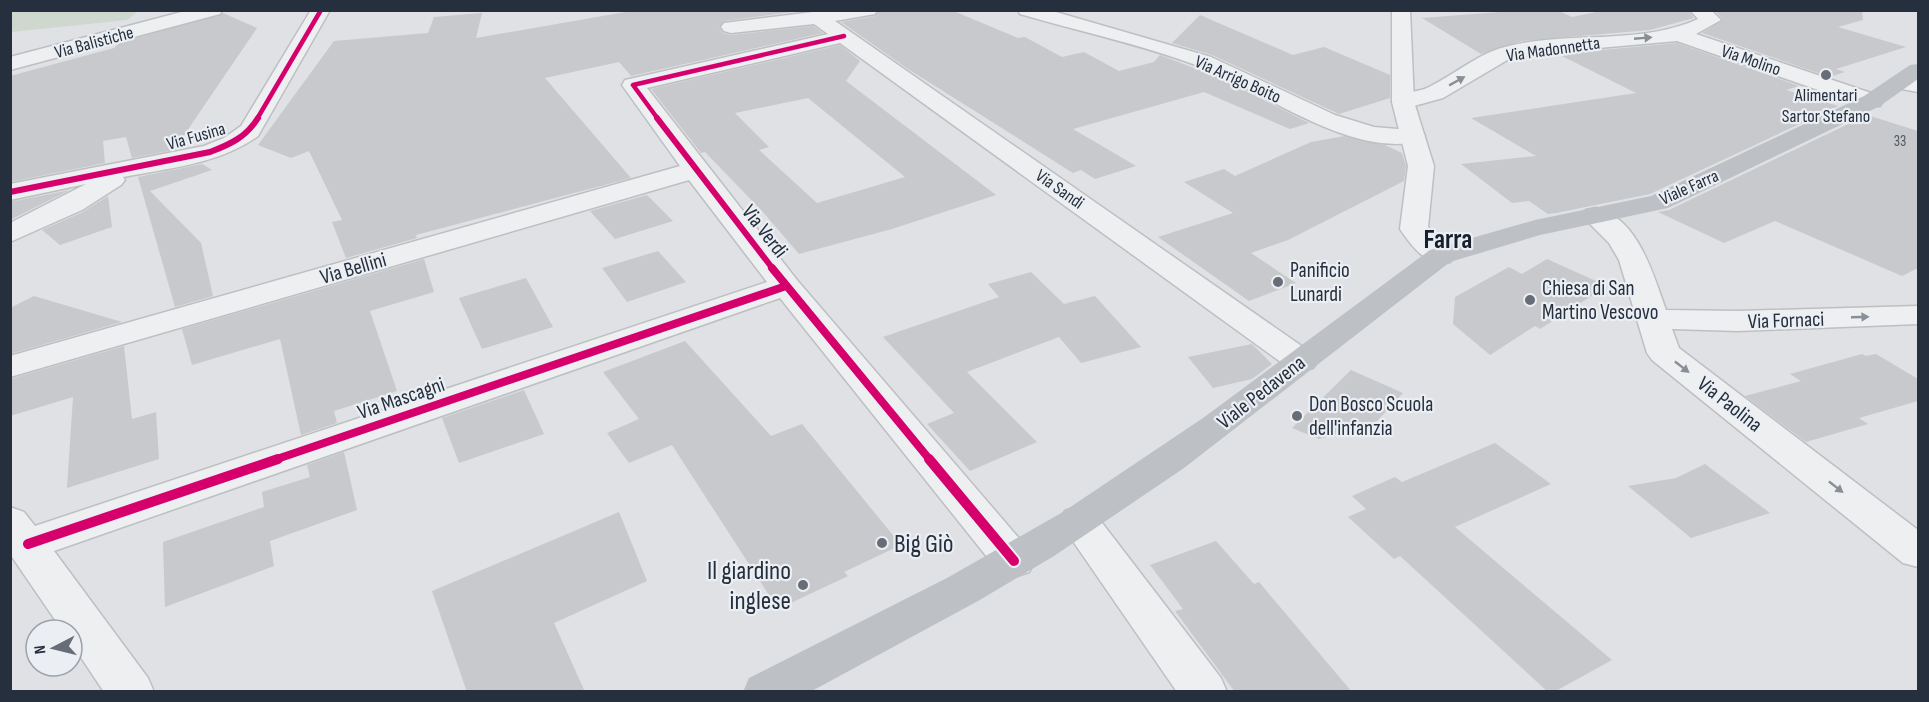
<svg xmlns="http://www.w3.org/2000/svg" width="1929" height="702" viewBox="0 0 1929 702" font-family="'Sofia Sans Condensed',sans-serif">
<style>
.green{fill:#cfd8ce}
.building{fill:#c7c9cc;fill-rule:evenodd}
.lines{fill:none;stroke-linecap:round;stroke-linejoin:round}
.minor-casing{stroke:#bdbfc2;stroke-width:3}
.tertiary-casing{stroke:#bdbfc2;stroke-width:3}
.minor{fill:#edeff1;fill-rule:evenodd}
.tertiary{fill:#edeff1;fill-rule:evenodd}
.secondary{fill:#bdc0c4;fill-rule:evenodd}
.cycleway-far3-casing{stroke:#ebeff4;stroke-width:7}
.cycleway-far2-casing{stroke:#ebeff4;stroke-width:9}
.cycleway-far1-casing{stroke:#ebeff4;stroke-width:11}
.cycleway-casing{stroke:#ebeff4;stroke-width:14}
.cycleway-far3{stroke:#d6006c;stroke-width:4.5}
.cycleway-far2{stroke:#d6006c;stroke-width:6}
.cycleway-far1{stroke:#d6006c;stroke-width:8}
.cycleway{stroke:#d6006c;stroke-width:10}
.oneway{fill:#898f97}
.poi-dot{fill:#666d77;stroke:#ebeff4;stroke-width:2}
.labels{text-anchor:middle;stroke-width:4.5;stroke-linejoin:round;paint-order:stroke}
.far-number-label{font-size:15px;fill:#4e5662}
.far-street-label{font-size:18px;fill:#252f3d;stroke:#ebeff4}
.far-poi-label{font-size:18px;fill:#252f3d;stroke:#ebeff4}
.street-label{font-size:21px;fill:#252f3d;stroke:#ebeff4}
.poi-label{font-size:21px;fill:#252f3d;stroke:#ebeff4;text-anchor:start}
.near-poi-label{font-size:26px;fill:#252f3d;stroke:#ebeff4;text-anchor:start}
.district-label{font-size:27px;font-weight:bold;fill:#18202e;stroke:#ebeff4}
</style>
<rect width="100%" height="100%" fill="#dfe1e4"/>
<path class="green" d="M11,10h127v1l-11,9 -116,12z"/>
<g class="building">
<path d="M637,10h170l-83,11 -5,6 4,6 8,2 82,-9 10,7 -192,43 -12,-14 -74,16 86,100 -215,57 1,3 -71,20 -14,-36 10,-2 -33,-69 -18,7 -33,-13 76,-104 94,-8 6,-16 48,-4 -6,25z"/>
<path d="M879,10h72l67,28 7,-1 37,20 22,-5 35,19 35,-9 6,-7 60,23 89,45 -19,6 -86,-37 -131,37 63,37 -41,13 -14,-9 -8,3 -165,-104 -67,-47 34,-6z"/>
<path d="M1527,10h30l15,7 34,-7h82l6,8 -44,12 -128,11 -41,13 -59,-36z"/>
<path d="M1715,10h147l1,10 -25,7 68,20 -70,22 9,3 -15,5 -128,-44 21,-13z"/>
<path d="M223,13l34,15 -81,119 3,2 -47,9 -6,-21 -23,4 2,22 -95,19v-106l104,-28 5,-5z"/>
<path d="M1200,15l93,40 31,-8 66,28v23l-51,16 -127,-59 -40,-12z"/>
<path d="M1677,43l122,43 -13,4 52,16 -188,88 -94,19 -8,1 -19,-13 -17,2 -51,-39 75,-8 -65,-38 165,-25 -78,-39z"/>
<path d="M840,45l20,16 -14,20 150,114 -104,34 -93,25 -36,-42 -58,-60 -4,1 -50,-64zM808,98l97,79 -88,26 -58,-53 10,-3 -34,-34z"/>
<path d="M1867,115l51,16v137l-16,8 -127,-55 -51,22 -66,-31 11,-2z"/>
<path d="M1345,136l40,9 17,8 4,13 -2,15 -116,59 -37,13 45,30 -47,18 -91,-64 75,-24 -49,-31 40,-13 11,7 76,-34z"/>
<path d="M202,164l10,6 -62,21 51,52 12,53 -38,11 -37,-130z"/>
<path d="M70,190l-60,30v-18z"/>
<path d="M647,195l26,26 -58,18 -25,-28z"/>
<path d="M108,196l4,31 -52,18 -18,-15 41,-18z"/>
<path d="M658,251l28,31 -59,20 -25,-34z"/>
<path d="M424,259l10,33 -64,19 27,80 -63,20 3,12 -36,12 -21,-96 -88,26 -10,-36z"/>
<path d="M1547,259l60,27 -67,43 -5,-3 -45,29 -37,-31 2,-27 54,-30 13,7z"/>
<path d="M1031,272l33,32 31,-8 46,51 -60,16 -22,-26 -92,35 70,70 -67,29 -43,-47 27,-11 -71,-76 116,-40 -11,-13z"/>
<path d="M526,278l27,49 -71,22 -23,-51z"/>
<path d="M34,296l88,26 -112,32v-46z"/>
<path d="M685,341l86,95 31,-12 99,121 -57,27 4,4 -70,33 -106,-164 -43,18 -22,-30 32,-14 -36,-47z"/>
<path d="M1252,344l20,20 -20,15 -39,9 -25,-31z"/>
<path d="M124,346l8,73 24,-7 3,47 -92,29 6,-91 -63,19v-37z"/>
<path d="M1862,354l4,2 10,-2 42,25v22l-59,17 9,6 -62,18 -61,-46 56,-15 -11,-7z"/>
<path d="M1351,370l52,23 -27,29 -57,17 -27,-11z"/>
<path d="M524,390l20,44 -85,29 -17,-45z"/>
<path d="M1495,443l56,41 -96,43 157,133 -58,32h-6l-148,-136 -6,3 -46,-42 18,-8 -14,-13 43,-19 7,5z"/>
<path d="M344,452l13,58 -87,31 4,25 -109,41 -2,-65 101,-35 -2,-15 48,-15 -3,-12z"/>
<path d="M1705,464l65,49 -79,25 -63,-52 48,-8z"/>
<path d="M619,512l28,69 -93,42 31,69h-118l-35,-101z"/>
<path d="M1216,541l38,43 5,-2 93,110h-117l-60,-81 8,-2 -33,-44z"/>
</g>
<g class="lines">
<g class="minor-casing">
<g id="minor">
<path d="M189,10h33l-2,4 -210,56v-13z"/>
<path d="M311,10h19l-72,126c-39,28 -89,32 -135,41l2,3 -4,5 -39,25 -72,32v-19l76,-39 -76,16v-16l194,-38 20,-8 17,-12z"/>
<path d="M829,10h48l-2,4 -40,7 478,333 5,7 -5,7 -12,3 -12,-3 -449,-325 -193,45 150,192 232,270 6,11 -6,11 -15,5 -15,-5 -219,-274 -726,253 94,127 6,14h-50l-32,-48v-14h-10l-52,-76v-47l14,5 11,14 732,-244 -78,-102 -679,197v-21l670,-190 -58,-81 3,-5 203,-46 -14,-10 -83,9 -7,-2 -3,-4 3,-4z"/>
<path d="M1018,10h31l162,47 124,58 39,12 47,4 4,5 -4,5c-72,18 -160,-52 -225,-76 -57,-21 -118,-34 -176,-51z"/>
<path d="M1690,10h21l10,10 -25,14 184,62 3,5 -3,5h-16l-187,-65 -135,12 -33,6 -66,39 -40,11 -8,-2 -3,-5c7,-11 26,-9 37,-15 23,-11 45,-30 69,-38 64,-20 139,-2 200,-30z"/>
<path d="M1904,76l14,4v12l-22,-4 -3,-5 3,-5z"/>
<path d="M1596,208c42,10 57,66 70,102l72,1 180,-5v18l-180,7 -66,-2 7,19 239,182v37l-15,-4 -251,-203 -5,-7 -28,-93 -10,-17 -27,-27 4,-6z"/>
<path d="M1079,506l14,5 128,167 6,14h-50l-118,-171 6,-10z"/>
</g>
</g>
<g class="tertiary-casing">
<path id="tertiary" d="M1392,10h18l4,92 20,64 -6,61 27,29 -5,6c-22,6 -38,-15 -50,-33l8,-63 -16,-64z"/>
</g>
<use href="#minor" class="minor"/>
<use href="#tertiary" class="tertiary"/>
<path class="secondary" d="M1918,64v15l-38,27 -212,102 -128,27 -90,27 -266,206 -130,88 -76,45 -168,91h-67l6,-14 198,-100 116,-66 140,-94 227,-168 105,-30 116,-24 213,-100 46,-31z"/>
<g class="cycleway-far3-casing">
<g id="cycleway-far3">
<path d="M257,119l64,-109"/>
<path d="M658,119l-25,-34 211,-49"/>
</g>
</g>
<g class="cycleway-far2-casing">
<g id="cycleway-far2">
<path d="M657,118l116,151"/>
<path d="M10,192l200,-40c21,-8 36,-15 48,-34"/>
</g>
</g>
<g class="cycleway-far1-casing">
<g id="cycleway-far1">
<path d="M772,268l158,192"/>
<path d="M274,460l512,-174"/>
</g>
</g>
<g class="cycleway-casing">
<g id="cycleway">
<path d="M929,459l85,102"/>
<path d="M28,544l250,-85"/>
</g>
</g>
<use href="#cycleway-far3" class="cycleway-far3"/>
<use href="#cycleway-far2" class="cycleway-far2"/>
<use href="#cycleway-far1" class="cycleway-far1"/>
<use href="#cycleway" class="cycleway"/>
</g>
<defs><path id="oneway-solid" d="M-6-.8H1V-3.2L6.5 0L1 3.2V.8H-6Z" transform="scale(1.5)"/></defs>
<g class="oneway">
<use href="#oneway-solid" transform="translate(1643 38) rotate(-5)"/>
<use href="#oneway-solid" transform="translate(1457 81) rotate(-29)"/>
<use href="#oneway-solid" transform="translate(1860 317) rotate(-2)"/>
<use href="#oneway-solid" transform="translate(1682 367) rotate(38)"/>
<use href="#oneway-solid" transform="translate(1836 487) rotate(38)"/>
</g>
<g class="poi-dot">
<circle cx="1826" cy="75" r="6"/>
<circle cx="1278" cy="282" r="6"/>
<circle cx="1530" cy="300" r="6"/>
<circle cx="1297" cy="416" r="6"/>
<circle cx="882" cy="543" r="6"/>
<circle cx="803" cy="585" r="6"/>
</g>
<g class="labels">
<g class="far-number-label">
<text x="1900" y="146">33</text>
</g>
<g class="far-street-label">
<text transform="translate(94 42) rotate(-15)" y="6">Via Balistiche</text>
<text transform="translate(1553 49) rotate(-8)" y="6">Via Madonnetta</text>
<text transform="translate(1751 60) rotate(19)" y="6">Via Molino</text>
<text transform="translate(1238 79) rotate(24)" y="6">Via Arrigo Boito</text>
<text transform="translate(196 136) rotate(-16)" y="6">Via Fusina</text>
<text transform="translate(1689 187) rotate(-24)" y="6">Viale Farra</text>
<text transform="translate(1060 189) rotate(35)" y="6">Via Sandi</text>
</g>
<g class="far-poi-label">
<text x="1826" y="101">Alimentari<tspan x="1826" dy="21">Sartor Stefano</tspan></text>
</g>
<g class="street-label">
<text transform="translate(765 231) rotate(52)" y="7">Via Verdi</text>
<text transform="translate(353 268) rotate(-16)" y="7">Via Bellini</text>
<text transform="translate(1786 320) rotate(-2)" y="7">Via Fornaci</text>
<text transform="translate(1261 392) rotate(-38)" y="7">Viale Pedavena</text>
<text transform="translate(401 398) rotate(-19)" y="7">Via Mascagni</text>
<text transform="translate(1730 404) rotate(38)" y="7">Via Paolina</text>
</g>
<g class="poi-label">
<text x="1290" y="277">Panificio<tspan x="1290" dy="24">Lunardi</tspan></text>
<text x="1542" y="295">Chiesa di San<tspan x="1542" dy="24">Martino Vescovo</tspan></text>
<text x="1309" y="411">Don Bosco Scuola<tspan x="1309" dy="24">dell'infanzia</tspan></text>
</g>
<g class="near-poi-label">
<text x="894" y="552">Big Giò</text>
<text x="791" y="579" text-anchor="end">Il giardino<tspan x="791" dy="30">inglese</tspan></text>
</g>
<g class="district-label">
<text x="1448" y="248">Farra</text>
</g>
</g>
<rect width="1929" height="702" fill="none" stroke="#252f3d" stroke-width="24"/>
<g transform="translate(54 648) rotate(263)"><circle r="28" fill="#ebeff4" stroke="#9ca2ab" stroke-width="1.5"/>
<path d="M0-4.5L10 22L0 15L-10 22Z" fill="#666d77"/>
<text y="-9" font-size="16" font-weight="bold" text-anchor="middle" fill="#252f3d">N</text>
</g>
</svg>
